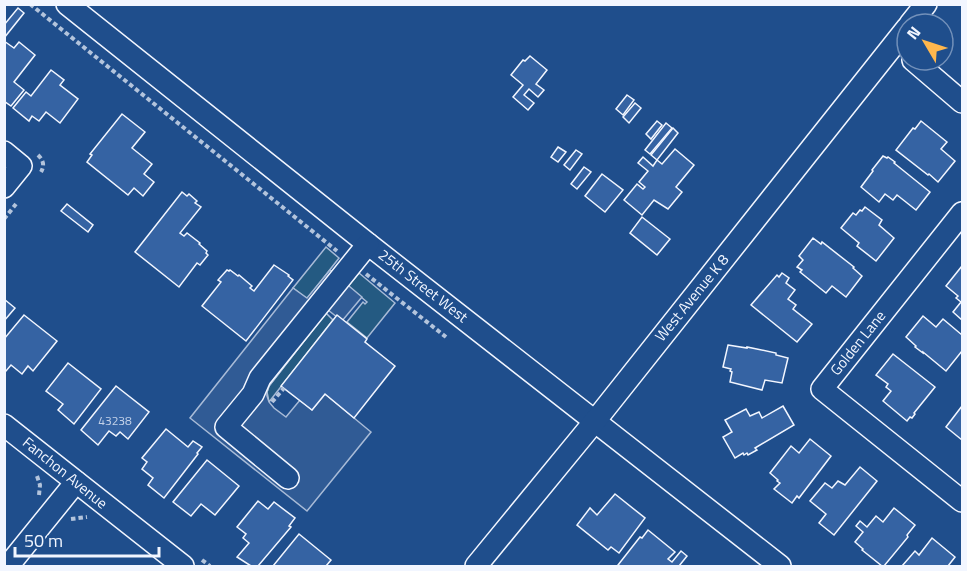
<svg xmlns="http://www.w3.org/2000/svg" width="967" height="571" viewBox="0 0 967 571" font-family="'Titillium Web',sans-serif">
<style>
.green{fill:#245a82;stroke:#a8bbd7;stroke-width:1.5}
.parking{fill:#305b95;stroke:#a8bbd7;stroke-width:1.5}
.building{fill:#3563a3;stroke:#f2f6ff;stroke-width:1.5}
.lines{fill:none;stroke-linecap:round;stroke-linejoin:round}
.minor-casing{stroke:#f2f6ff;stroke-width:24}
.path{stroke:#b3c4dc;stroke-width:4;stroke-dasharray:4.5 3;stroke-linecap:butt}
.minor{stroke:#1f4e8c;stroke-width:21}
.labels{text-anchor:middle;stroke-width:4.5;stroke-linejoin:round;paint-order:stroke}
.number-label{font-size:12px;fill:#c3d1e8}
.street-label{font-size:15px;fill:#f2f6ff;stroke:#1f4e8c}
</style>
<rect width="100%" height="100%" fill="#1f4e8c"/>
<g class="green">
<path d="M326,247l13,11 -32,41 -14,-11z"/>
<path d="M359,273l36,30 -28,35 -20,-16 16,-20 2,2 2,-2 -19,-16z"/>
<path d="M326,313l7,7 -64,82 -2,-10 2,-6z"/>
</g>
<path class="parking" d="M330,270l32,27 -20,24 -14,-11 -59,76 -2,6v4l2,6 5,6 12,9 14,-17 12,10 13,-16 46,38 -64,79 -117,-93 103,-130 14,10z"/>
<g class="building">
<path d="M18,8l6,5 -20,25v-13z"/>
<path d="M4,41l10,7 5,-6 16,13 -21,27 10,8 -13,16 -7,-5z"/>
<path d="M530,56l17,14 -11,14 8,6 -6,7 -9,-8 -5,6 10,8 -6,7 -15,-13 10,-12 -12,-10 12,-15 2,1z"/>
<path d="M51,70l13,10 -4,5 18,14 -18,24 -14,-11 -7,9 -7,-5 -3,5 -16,-13 13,-16 5,4z"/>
<path d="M627,95l7,5 -11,15 -7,-6z"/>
<path d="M635,103l6,5 -12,15 -6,-6z"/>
<path d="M122,114l23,18 -13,16 20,16 -8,10 10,8 -11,14 -9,-8 -6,7 -41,-33 5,-7 -2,-1z"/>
<path d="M657,121l5,4 -11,14 -5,-5z"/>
<path d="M921,121l26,21 -6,7 14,12 -17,21 -9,-8 -1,1 -32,-25 17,-22 2,1z"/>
<path d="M666,123l6,5 -22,26 -5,-4z"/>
<path d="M673,128l5,5 -21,27 -6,-5z"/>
<path d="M558,147l8,5 -8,10 -7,-5z"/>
<path d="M675,149l19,16 -18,22 6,5 -14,17 -14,-9 -12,15 -18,-15 13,-16 6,5 2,-2 -6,-5 9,-11 -10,-8 5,-6 10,9 4,-6 5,4z"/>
<path d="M576,150l6,4 -12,16 -6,-5z"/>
<path d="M883,156l4,2 1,-1 7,5 -1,1 36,29 -14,18 -19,-15 -4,5 -8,-6 -6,8 -18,-15 12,-16 -1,-1z"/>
<path d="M584,167l7,5 -14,17 -6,-5z"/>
<path d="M602,174l21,16 -18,22 -20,-16z"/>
<path d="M182,192l5,4 2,-2 8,7 -2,2 6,4 -21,26 4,3 3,-3 13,10 -1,1 8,7 -1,2 2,2 -8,10 -3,-2 -18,24 -44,-35z"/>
<path d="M67,204l26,21 -5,7 -27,-21z"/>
<path d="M865,207l17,13 -3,5 15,13 -18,23 -19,-15 2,-3 -18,-15 12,-15 3,2 4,-5 2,1z"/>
<path d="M642,217l28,22 -13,16 -27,-22z"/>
<path d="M813,238l8,6 1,-2 32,25 -1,1 9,8 -16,21 -14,-11 -6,7 -26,-21 2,-2 -5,-3 6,-7 -4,-4z"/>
<path d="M274,265l15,10 -1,1 5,4 -47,61 -44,-35 19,-24 -3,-2 9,-10 2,1 1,-1 8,6 1,-1 13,11 -2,2 4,3z"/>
<path d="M962,266v54l-9,-8 8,-10 -5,-4 2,-2 -12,-10z"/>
<path d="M782,273l7,5 -3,5 9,7 -7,9 8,6 -3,4 19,15 -15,18 -46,-37 26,-30 2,2z"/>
<path d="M4,299l11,9 -11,13z"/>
<path d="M24,315l33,26 -24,30 -5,-5 -6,8 -11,-9 -5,6 -2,-2v-30z"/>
<path d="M337,315l30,24 -2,3 30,24 -41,52 -29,-24 -13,16 -31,-24z"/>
<path d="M923,316l13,11 7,-8 19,16v16l-16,20 -23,-19v1l-8,-6 1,-1 -10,-9z"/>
<path d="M728,345l19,3v-1l29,6v2l12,3 -6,25 -17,-3 -3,10 -32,-8 2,-10 -2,-1 1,-2 -8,-2z"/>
<path d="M893,354l42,33 -21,26 1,1 -3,4 -2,-1 -3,4 -24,-20 8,-10 -5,-4 2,-3 -12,-9z"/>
<path d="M68,363l33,26 -27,35 -16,-14 5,-6 -17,-13z"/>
<path d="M116,386l33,26 -21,27 -8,-7 -4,4 -7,-5 -11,14 -17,-15z"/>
<path d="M783,406l11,19 -39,23 2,2 -9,5 -1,-2 -3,2 -1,-2 -8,5 -12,-21 9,-5 -7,-12 21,-11 4,7 9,-4 3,6z"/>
<path d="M962,406v34l-16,-13z"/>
<path d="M166,429l22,18 5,-6 9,6 -5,6 1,1 -34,44 -16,-13 5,-7 -11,-9 5,-7 -5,-4z"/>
<path d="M810,439l21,17 -32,42 -2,-2 -5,7 -18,-14 6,-6 -3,-2 1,-1 -8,-7 21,-27 8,7z"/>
<path d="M207,460l32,26 -24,29 -14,-11 -10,12 -18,-14z"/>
<path d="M860,467l17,14 -43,54 -15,-12 7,-9 -16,-13 15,-18 7,5 6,-7 7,4z"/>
<path d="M615,494l30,24 -26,35 -8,-6 -3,3 -31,-25 13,-17 7,7z"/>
<path d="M258,501l10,8 6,-7 21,16 -6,8 2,1 -33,39h-7l-14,-9 12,-14 -6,-5 3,-4 -9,-7z"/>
<path d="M894,508l21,17 -8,10 1,2 -24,29h-2l-20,-16 1,-1 -8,-7 8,-10 -7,-6 4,-5 7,6 9,-11 7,6z"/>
<path d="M648,530l27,22 -7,7 4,3 9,-11 6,5 -8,10h-59l-2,-1 22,-28 2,1z"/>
<path d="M299,534l32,26 -5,6h-53z"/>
<path d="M932,538l23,19 -7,9h-46l13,-15 4,4z"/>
</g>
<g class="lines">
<g class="minor-casing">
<g id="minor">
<path d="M67,4l301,240 412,322"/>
<path d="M910,24l16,-20"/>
<path d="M913,60l49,42"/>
<path d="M4,152l17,14 -17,21"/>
<path d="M962,213l-140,176 140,112"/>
<path d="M4,425l179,141"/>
<path d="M288,478l-62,-51 27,-33 7,-16 108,-134"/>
<path d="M8,566l68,-84"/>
<path d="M476,566l119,-145 312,-393"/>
</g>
</g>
<g class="path">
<path d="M30,4l307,247"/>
<path d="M38,155c5,5 7,10 3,17"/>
<path d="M4,219l12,-15"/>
<path d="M366,274l80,63"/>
<path d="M272,402l12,-14"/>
<path d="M37,476l3,9 -1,10"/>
<path d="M71,519l16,-2"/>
<path d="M202,560l8,6"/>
</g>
<use href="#minor" class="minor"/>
</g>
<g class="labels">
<g class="number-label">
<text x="115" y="425">43238</text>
</g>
<g class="street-label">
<text transform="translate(423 286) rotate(38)" y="5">25th Street West</text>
<text transform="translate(692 298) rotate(-51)" y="5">West Avenue K 8</text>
<text transform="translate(858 343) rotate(-51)" y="5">Golden Lane</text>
<text transform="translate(65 473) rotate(39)" y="5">Fanchon Avenue</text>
</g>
</g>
<rect width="967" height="571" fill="none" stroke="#f2f6ff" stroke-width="12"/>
<g transform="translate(925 42) rotate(309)"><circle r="28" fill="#1f4e8c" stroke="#7391ba" stroke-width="1.5"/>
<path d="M0-4.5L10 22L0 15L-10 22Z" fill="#ffb74d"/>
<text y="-9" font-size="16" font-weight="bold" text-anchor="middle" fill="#f2f6ff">N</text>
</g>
<path d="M15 547v9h144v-9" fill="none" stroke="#f2f6ff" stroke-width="3"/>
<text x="24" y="547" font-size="18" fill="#f2f6ff" stroke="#1f4e8c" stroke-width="4.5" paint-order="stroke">50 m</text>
</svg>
